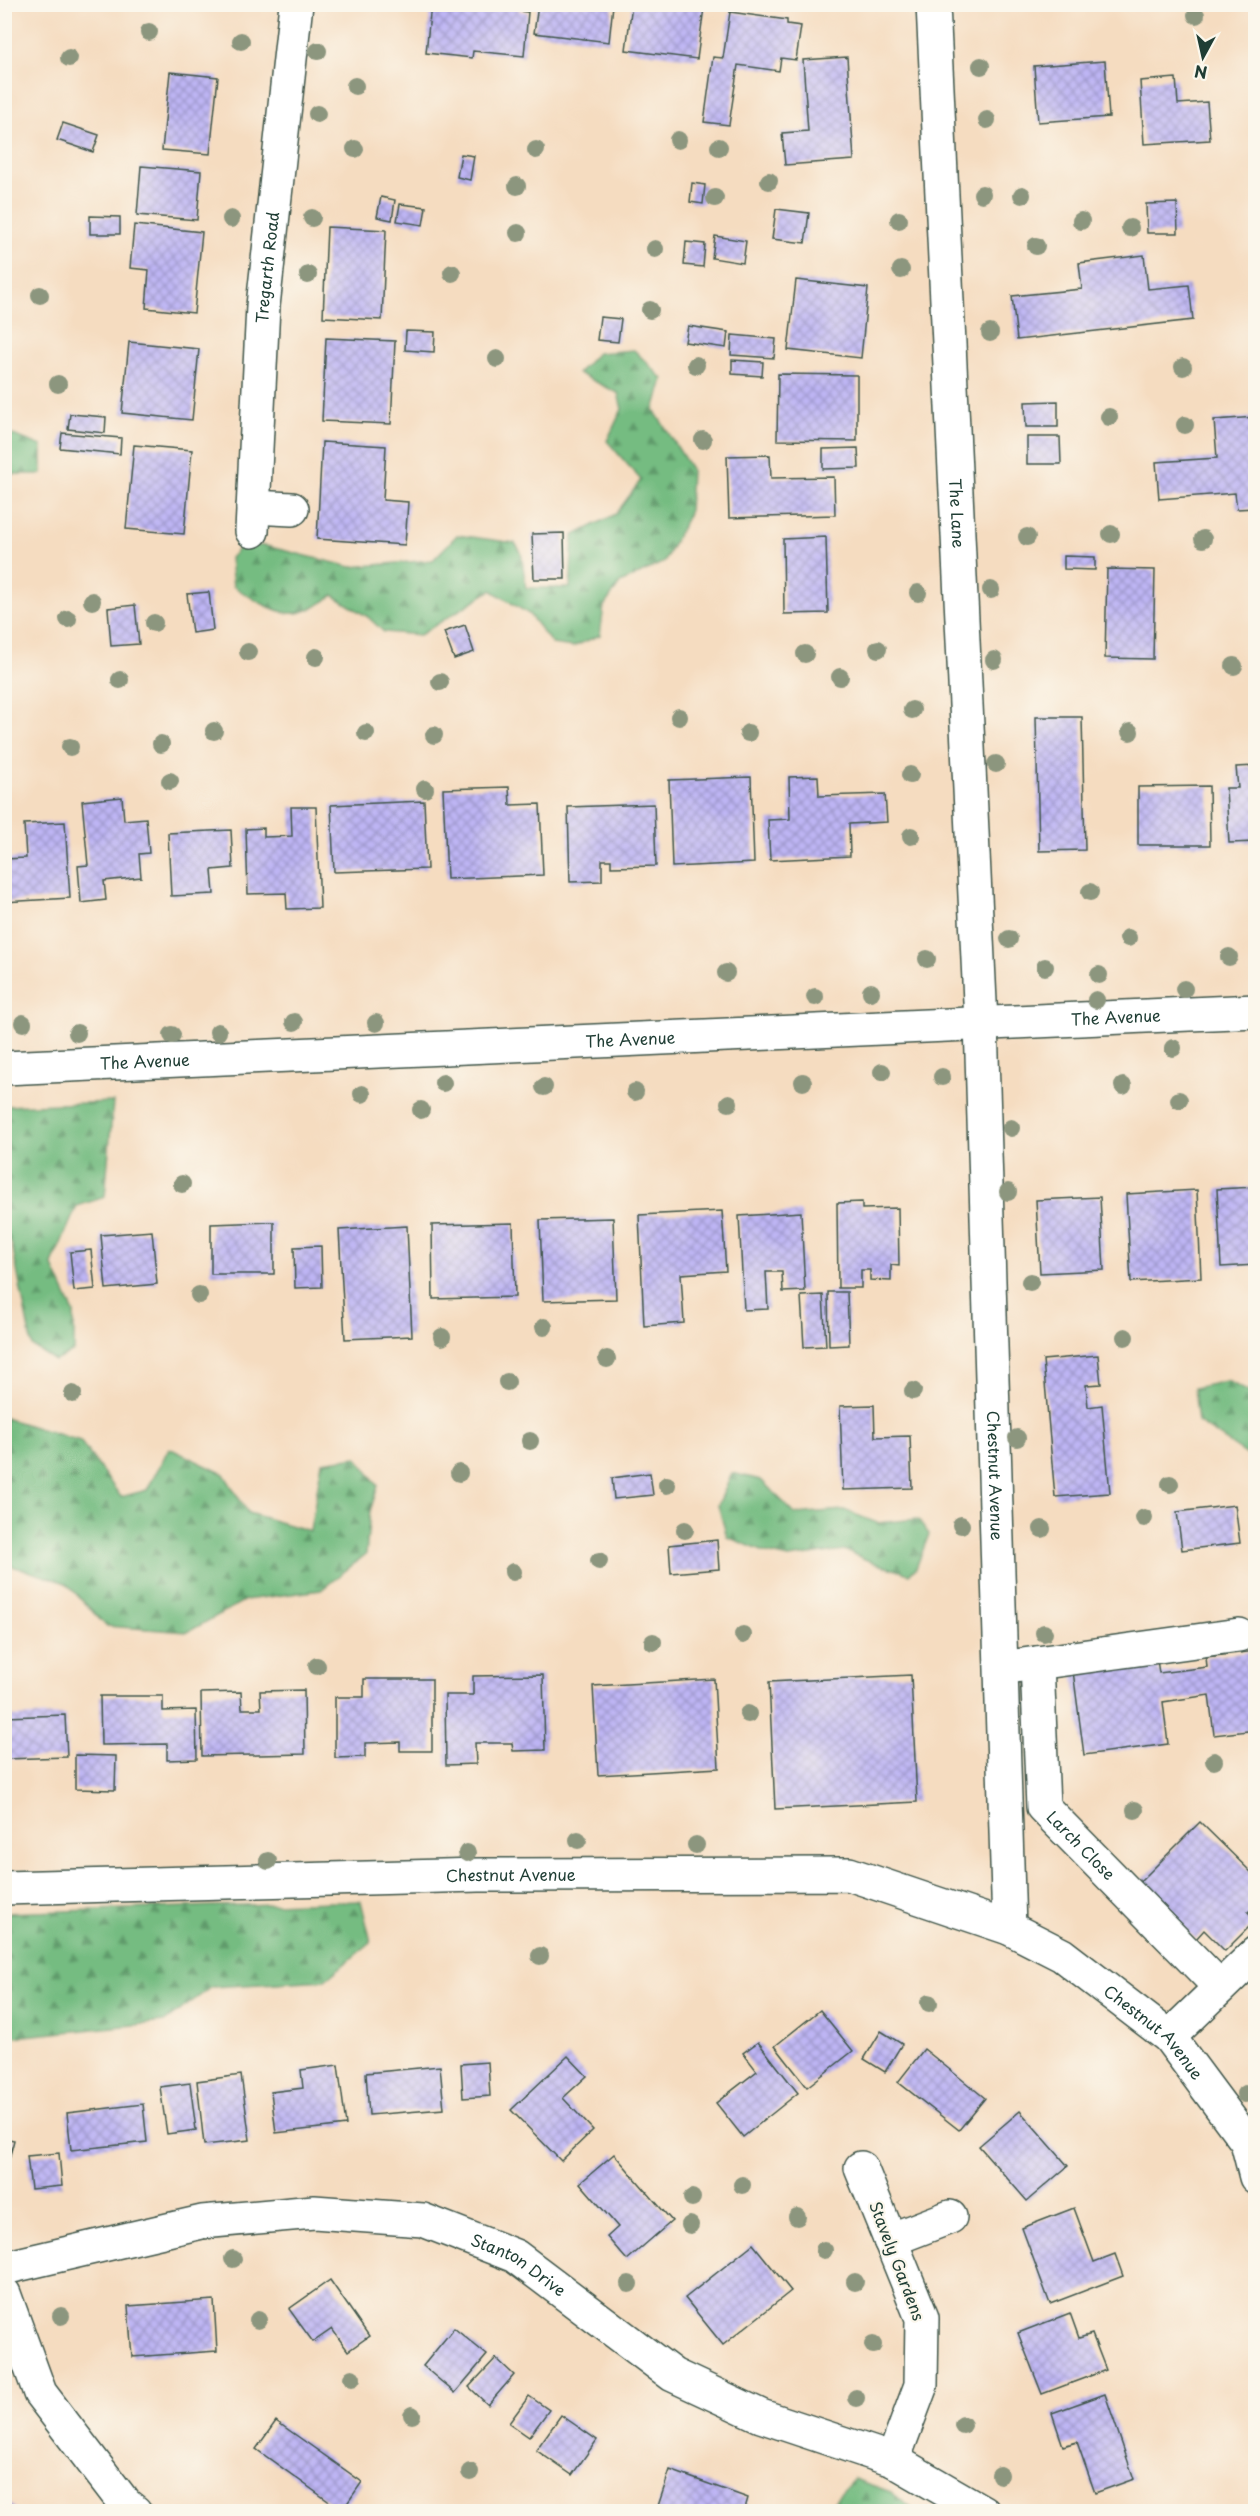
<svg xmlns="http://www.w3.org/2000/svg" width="1260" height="2516" viewBox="0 0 1260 2516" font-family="'Playpen Sans',sans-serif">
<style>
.forest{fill:url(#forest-firs);stroke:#4a7c5a;stroke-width:1.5}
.building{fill:url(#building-cross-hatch)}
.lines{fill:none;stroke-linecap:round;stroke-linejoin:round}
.minor-casing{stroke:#3f5549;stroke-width:36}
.minor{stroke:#fff;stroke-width:33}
.tree{fill:#8c967e}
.labels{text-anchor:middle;stroke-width:4.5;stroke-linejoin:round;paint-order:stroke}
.street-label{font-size:16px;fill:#1f3d34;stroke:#fbf7ec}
</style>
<defs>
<pattern id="forest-firs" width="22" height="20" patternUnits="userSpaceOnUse" patternTransform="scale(1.5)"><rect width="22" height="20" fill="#75bc81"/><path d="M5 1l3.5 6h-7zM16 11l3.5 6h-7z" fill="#5f9a6a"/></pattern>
<pattern id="building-cross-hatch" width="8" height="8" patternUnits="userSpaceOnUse" patternTransform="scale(1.5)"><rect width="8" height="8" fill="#beb5f4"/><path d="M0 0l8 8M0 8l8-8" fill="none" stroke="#9a94c6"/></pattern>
</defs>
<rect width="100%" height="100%" fill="#fbf7ec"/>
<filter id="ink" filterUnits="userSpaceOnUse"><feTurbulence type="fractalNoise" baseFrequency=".0167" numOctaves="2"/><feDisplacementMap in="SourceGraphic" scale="12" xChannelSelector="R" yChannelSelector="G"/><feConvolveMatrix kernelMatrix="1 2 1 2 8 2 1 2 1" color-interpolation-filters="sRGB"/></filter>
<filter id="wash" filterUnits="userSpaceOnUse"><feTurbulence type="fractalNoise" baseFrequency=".008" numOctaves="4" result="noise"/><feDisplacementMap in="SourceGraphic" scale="24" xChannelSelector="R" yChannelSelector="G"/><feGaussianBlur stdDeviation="1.35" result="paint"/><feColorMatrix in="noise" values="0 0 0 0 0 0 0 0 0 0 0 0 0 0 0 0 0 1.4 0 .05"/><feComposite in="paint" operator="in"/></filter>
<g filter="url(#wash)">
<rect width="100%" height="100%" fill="#f5dcc0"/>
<g class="forest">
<path d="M634,350l29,29 -9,31 37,59 -2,44 -25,49 -44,21 -16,23 -4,29 -27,12 -21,-3 -23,-30 -38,-24 -71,45 -36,-3 -16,-15 -35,-22c-9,8 -31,20 -44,18 -18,-2 -41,-17 -56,-27l-3,-28 13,-14 23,2 85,21 82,-7 24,-25 58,8 6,9 5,36h44l3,-52 43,-22 25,-34 -34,-39 15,-32 -4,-16 -40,-20 19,-20z"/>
<path d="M5,432l37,14v28h-30l-7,10z"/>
<path d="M113,1102l-8,95 -28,9 -25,58 22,49v38l-19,10 -23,-15 -20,-101 -7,-13v-126z"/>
<path d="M1227,1381l28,14v65l-57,-38 -4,-34z"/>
<path d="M5,1418l75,23 41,56 26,-7 22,-42 55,26 24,39 62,18 12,-69 35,-5 21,29 -8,25 -4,43 -45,36 -76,10 -57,32 -82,-6 -40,-43 -57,-18 -4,4z"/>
<path d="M732,1473l29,7 34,34 49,-4 33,13 41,-4 11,15 -13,34 -7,6 -35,-11 -30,-13 -55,8 -22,-5 -40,-16 -9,-32z"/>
<path d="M361,1901l10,41 -46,38 -113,7 -48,35 -159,16v-125z"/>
<path d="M854,2479l37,13 24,19h-91z"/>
</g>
<g id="blocks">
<g class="building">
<path d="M431,4h89l-1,7 9,1 -4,44 -51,-5 -1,7 -46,-5z"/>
<path d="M632,4h44l28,4 -7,51 -71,-9z"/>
<path d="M538,5h75l-4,37 -75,-9z"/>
<path d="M730,12l57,8v4l14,2 -5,34 -15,-2 -2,13 -41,-6 -9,60 -25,-3 9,-65 10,1z"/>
<path d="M847,57l7,103 -69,5 -3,-32 26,-2 -5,-71z"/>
<path d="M1105,61l4,56 -71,5 -4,-56z"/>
<path d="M170,72l48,5 -8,77 -48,-4z"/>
<path d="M1176,78l2,26 29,-2 3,38 -66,4 -4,-63z"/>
<path d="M63,123l36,12 -6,17 -36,-12z"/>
<path d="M461,154l13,2 -4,24 -13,-3z"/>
<path d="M141,166l60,5 -4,49 -60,-5z"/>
<path d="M692,183l13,2 -2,19 -13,-2z"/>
<path d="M381,197l14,3 -3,20 -15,-3z"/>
<path d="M1177,203l1,30h-31l-1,-29z"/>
<path d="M400,204l26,3 -3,18 -26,-4z"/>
<path d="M776,209l33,4 -4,30 -33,-4z"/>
<path d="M90,216l30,1v17h-30z"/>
<path d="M134,225l68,7 -8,81 -48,-5 3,-38 -19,-2z"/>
<path d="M327,227l59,3 -4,90 -59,-3z"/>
<path d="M715,236l31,5 -3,22 -31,-5z"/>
<path d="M686,242l19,2 -2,23 -19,-2z"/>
<path d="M1144,255l4,34 41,-4 4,35 -176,20 -5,-44 70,-7 -3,-26z"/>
<path d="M796,280l72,8 -7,70 -73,-8z"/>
<path d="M600,317l21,2 -3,23 -21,-2z"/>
<path d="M688,326l40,6 -2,16 -41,-6z"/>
<path d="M406,331l29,1 -1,20 -29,-2z"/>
<path d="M732,335l44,4 -2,19 -43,-3z"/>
<path d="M326,338l69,3 -4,83 -69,-3z"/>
<path d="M129,342l70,7 -7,71 -70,-7z"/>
<path d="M732,360l31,2 -1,14 -30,-2z"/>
<path d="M778,374l79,1v66l-80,-1z"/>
<path d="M1058,401v26h-32l-1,-25z"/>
<path d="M70,414l36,3 -1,16 -37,-4z"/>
<path d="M1256,417v31h-5l4,60 -18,1 -2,-16 -76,6 -3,-37 61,-4 -3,-38z"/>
<path d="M62,433l59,5 -1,16 -60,-6z"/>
<path d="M1027,437h33l1,27h-34z"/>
<path d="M322,442l64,4 -3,54 25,2 -3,43 -88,-6z"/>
<path d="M134,445l58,5 -8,84 -58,-5z"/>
<path d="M858,448l1,20 -36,1v-20z"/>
<path d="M770,455l1,23 63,-1 1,38 -106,3 -2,-62z"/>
<path d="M564,533l1,46h-31l-2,-45z"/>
<path d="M826,537l2,76 -44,1 -1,-75z"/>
<path d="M1064,556l31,1v13l-31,-1z"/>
<path d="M1107,569l48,1 -2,89 -48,-1z"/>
<path d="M209,592l4,38 -21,3 -5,-39z"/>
<path d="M135,605l4,39 -28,2 -3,-38z"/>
<path d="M465,625l9,27 -20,7 -10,-27z"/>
<path d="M1036,717h46l3,133 -46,1z"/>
<path d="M1256,766v76l-27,1 -3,-55h12l-2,-21z"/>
<path d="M818,776l1,20 66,-2 2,28 -38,2 1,32 -80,4 -2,-40 22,-1 -1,-42z"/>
<path d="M751,777l3,86 -82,4 -3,-87z"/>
<path d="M1209,786l1,59h-72v-58z"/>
<path d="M509,787l1,18 30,-1 3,71 -96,4 -4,-90z"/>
<path d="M122,797l2,23 22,-2 3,35 -10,1 2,23 -37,4 2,19 -25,3 -3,-37 10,-1 -6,-64z"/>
<path d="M424,801l3,68 -93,3 -3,-67z"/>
<path d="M654,804l2,62 -45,1v-7h-9v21l-32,1 -2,-75z"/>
<path d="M291,807h25l4,101 -33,1 -1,-16 -38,1 -2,-65 18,-1v9l28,-1z"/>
<path d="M65,822l5,76 -66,4v-43l22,-1 -2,-34z"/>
<path d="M231,830l2,38 -21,2 2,24 -43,2 -3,-63z"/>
<path d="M1256,1187v78l-35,2 -4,-78z"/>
<path d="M1197,1190l4,88 -70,4 -5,-88z"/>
<path d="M1100,1197l4,73 -64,3 -4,-73z"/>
<path d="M862,1202v7l36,-1 1,58 -8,-1v16l-21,-1v-10h-9v18h-23l-1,-85z"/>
<path d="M722,1211l4,60 -45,3 3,49 -40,3 -5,-111z"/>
<path d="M801,1212l4,79 -22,1 -1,-20h-16l2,37 -24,1 -5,-94z"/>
<path d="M613,1218l3,81 -73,2 -3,-81z"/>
<path d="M274,1222v52h-63v-50z"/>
<path d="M513,1223l2,74 -82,2 -1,-74z"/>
<path d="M407,1226l5,110 -67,3 -6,-109z"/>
<path d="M152,1231l5,53 -51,5 -5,-54z"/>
<path d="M321,1246l1,41 -27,1 -1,-41z"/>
<path d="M91,1250l4,39 -21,2 -4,-39z"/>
<path d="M828,1292h19l2,53 -20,1z"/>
<path d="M823,1295l3,51 -22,1 -3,-51z"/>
<path d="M1098,1355l3,29 -15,1 2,22 14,-2 8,88 -55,4 -12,-137z"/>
<path d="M874,1405l1,32 35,-1 2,52 -69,2 -3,-84z"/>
<path d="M650,1473l3,22 -39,4 -2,-21z"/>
<path d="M1235,1505l5,38 -58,7 -5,-38z"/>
<path d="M717,1540l2,29 -48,4 -2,-28z"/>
<path d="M1256,1651v79l-42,5 -5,-40 -46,7 5,42 -84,11 -11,-84 84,-11 2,13 48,-6 -1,-10z"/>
<path d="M543,1675l2,75 -32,1 -1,-8h-37l1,21 -30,1 -1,-70h28v-19z"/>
<path d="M911,1675l6,127 -142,7 -6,-127z"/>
<path d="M364,1679h68v72h-32v-9l-35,1v14l-30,1v-61h29z"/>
<path d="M714,1679l5,89 -121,7 -5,-89z"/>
<path d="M304,1690l1,64 -103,2 -1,-63 40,-1 1,17h19l-1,-18z"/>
<path d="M100,1696h63v15l33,-1 1,49 -30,1v-16l-66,1z"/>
<path d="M65,1715l2,42 -62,2v-42z"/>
<path d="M75,1755l41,1 -1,34 -40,-1z"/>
<path d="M1200,1822l56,55v28l-8,7 8,8 -31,31 -21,-21 -8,9 -57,-56z"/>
<path d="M820,2010l33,41 -46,36 -32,-41z"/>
<path d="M881,2031l21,13 -17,28 -21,-13z"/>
<path d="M758,2042l40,51 -55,44 -27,-34 41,-32 -14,-18z"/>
<path d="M924,2049l61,49 -26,32 -61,-48z"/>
<path d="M568,2056l19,20 -24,22 30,32 -32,31 -50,-51z"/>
<path d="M488,2062l2,34 -27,2 -2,-34z"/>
<path d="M338,2065l8,60 -70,8 -5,-41 32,-4 -2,-18z"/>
<path d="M440,2066l4,43 -75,6 -3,-42z"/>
<path d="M241,2075l9,65 -46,5 -7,-64z"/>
<path d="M190,2083l6,47 -29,4 -7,-47z"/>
<path d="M143,2104l4,38 -76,8 -4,-37z"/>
<path d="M1020,2111l48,55 -41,35 -48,-55z"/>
<path d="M4,2138l10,2 -9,35h-1z"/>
<path d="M59,2153l3,33 -31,3 -4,-33z"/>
<path d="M614,2154l58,67 -45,39 -20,-23 11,-10 -38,-44z"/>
<path d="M1074,2208l20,54 21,-8 8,22 -73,28 -28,-76z"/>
<path d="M753,2244l38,47 -68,54 -38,-47z"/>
<path d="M330,2280l39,56 -21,15 -16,-22 -19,13 -24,-33z"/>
<path d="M214,2300l3,51 -85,6 -4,-51z"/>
<path d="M1070,2313l9,25 13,-4 14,36 -64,24 -24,-61z"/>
<path d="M454,2328l33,27 -32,38 -32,-27z"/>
<path d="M496,2358l18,17 -26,30 -19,-18z"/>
<path d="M1105,2394l29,85 -39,14 -18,-51 -14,4 -11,-33z"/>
<path d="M529,2396l20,14 -20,27 -20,-14z"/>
<path d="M561,2415l36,25 -25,35 -36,-25z"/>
<path d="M276,2421l86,61 -20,29 -86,-62z"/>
<path d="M670,2470l78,28 -4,14h-88z"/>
<path d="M4,2498l14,14h-14z"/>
</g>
</g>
</g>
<g filter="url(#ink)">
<use href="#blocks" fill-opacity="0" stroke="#3f5549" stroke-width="1.5"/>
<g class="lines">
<g class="minor-casing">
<g id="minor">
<path id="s1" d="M933,4l48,1019 28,905"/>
<path d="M253,507l39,2"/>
<path id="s2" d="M252,531l11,-225 33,-302"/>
<path id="s3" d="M4,1068l1252,-57"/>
<path id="s4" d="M1037,1663l6,144 177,180"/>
<path d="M1015,1666l224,-31"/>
<path id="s5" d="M4,1888l475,-13 370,-1 160,54 53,27 107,82 78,105 9,35"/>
<path d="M1169,2037l87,-84"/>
<path d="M861,2168l61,150 -1,67 -28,75"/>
<path d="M890,2240l60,-23"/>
<path id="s6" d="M4,2268l198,-46 112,-10 109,8 92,36 158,119 88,41 132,44 90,52"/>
<path d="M4,2294l36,99 85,111 10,8"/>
</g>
</g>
<use href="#minor" class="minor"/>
</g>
<g class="tree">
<circle cx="1196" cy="15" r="9"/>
<circle cx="149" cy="32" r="9"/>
<circle cx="241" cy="41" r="9"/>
<circle cx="318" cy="51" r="9"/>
<circle cx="69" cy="58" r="9"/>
<circle cx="981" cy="66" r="9"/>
<circle cx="355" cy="86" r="9"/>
<circle cx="317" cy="114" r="9"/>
<circle cx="987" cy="120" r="9"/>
<circle cx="678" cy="140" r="9"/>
<circle cx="719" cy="147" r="9"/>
<circle cx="355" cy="149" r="9"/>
<circle cx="536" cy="150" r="9"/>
<circle cx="769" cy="181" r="9"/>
<circle cx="517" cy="186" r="9"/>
<circle cx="982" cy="194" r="9"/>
<circle cx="1022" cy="195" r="9"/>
<circle cx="715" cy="198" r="9"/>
<circle cx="312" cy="218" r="9"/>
<circle cx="231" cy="219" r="9"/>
<circle cx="899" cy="220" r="9"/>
<circle cx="1081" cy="221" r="9"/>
<circle cx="1130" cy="228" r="9"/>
<circle cx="518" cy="233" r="9"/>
<circle cx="1036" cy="246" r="9"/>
<circle cx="655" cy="249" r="9"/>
<circle cx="901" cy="270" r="9"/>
<circle cx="452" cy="273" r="9"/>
<circle cx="308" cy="275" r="9"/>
<circle cx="40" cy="295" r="9"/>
<circle cx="650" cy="310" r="9"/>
<circle cx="990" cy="333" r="9"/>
<circle cx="497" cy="359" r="9"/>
<circle cx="696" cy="365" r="9"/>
<circle cx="1183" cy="367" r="9"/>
<circle cx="58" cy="384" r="9"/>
<circle cx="1109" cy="417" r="9"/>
<circle cx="1185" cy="425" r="9"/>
<circle cx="703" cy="440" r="9"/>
<circle cx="1111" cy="534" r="9"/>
<circle cx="1027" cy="537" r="9"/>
<circle cx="1203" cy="539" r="9"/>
<circle cx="991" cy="590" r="9"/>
<circle cx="918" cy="593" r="9"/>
<circle cx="92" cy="601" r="9"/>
<circle cx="68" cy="619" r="9"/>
<circle cx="154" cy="623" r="9"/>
<circle cx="878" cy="649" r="9"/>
<circle cx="248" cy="652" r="9"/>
<circle cx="805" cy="654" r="9"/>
<circle cx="316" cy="657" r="9"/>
<circle cx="994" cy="660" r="9"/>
<circle cx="1234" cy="666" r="9"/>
<circle cx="840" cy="677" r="9"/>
<circle cx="120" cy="680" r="9"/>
<circle cx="440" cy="682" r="9"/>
<circle cx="912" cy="710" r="9"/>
<circle cx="679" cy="717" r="9"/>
<circle cx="214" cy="731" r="9"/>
<circle cx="1130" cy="732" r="9"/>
<circle cx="366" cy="733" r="9"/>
<circle cx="748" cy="733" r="9"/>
<circle cx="434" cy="735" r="9"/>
<circle cx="161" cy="744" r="9"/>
<circle cx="70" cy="747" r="9"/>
<circle cx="996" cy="764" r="9"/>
<circle cx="910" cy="775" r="9"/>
<circle cx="170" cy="781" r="9"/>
<circle cx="425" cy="789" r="9"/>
<circle cx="911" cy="836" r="9"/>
<circle cx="1090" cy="892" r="9"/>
<circle cx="1128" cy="938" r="9"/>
<circle cx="1009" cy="939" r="9"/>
<circle cx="1229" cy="957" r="9"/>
<circle cx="927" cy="959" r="9"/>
<circle cx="1045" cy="967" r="9"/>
<circle cx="726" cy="973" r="9"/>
<circle cx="1099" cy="975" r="9"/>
<circle cx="1184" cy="989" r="9"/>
<circle cx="871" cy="992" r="9"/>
<circle cx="815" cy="997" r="9"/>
<circle cx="1096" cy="1000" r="9"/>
<circle cx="294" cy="1022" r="9"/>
<circle cx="23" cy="1023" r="9"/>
<circle cx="376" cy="1023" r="9"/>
<circle cx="218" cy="1032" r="9"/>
<circle cx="77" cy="1033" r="9"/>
<circle cx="172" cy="1035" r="9"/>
<circle cx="1173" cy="1048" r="9"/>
<circle cx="882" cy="1072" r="9"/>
<circle cx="942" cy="1077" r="9"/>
<circle cx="803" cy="1082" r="9"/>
<circle cx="443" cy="1083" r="9"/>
<circle cx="1123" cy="1086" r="9"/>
<circle cx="544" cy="1087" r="9"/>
<circle cx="635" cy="1092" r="9"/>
<circle cx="362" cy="1094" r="9"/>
<circle cx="1179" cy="1100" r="9"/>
<circle cx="729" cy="1103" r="9"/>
<circle cx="421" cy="1110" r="9"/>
<circle cx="1011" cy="1128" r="9"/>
<circle cx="182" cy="1184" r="9"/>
<circle cx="1008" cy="1192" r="9"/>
<circle cx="1030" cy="1282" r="9"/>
<circle cx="199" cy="1295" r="9"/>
<circle cx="544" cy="1327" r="9"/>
<circle cx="442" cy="1337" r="9"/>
<circle cx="1125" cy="1337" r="9"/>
<circle cx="607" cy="1359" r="9"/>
<circle cx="507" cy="1382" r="9"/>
<circle cx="913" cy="1391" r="9"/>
<circle cx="73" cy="1394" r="9"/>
<circle cx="1017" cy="1438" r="9"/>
<circle cx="530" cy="1441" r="9"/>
<circle cx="459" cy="1473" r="9"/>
<circle cx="1170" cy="1484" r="9"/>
<circle cx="667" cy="1485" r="9"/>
<circle cx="1144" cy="1518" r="9"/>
<circle cx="961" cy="1525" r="9"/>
<circle cx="1042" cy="1529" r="9"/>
<circle cx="685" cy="1530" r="9"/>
<circle cx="599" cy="1561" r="9"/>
<circle cx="513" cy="1572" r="9"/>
<circle cx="1044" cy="1633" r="9"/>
<circle cx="743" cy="1635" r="9"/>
<circle cx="653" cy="1642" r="9"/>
<circle cx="317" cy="1666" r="9"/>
<circle cx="748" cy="1714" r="9"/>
<circle cx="1214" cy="1761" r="9"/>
<circle cx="1135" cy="1810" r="9"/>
<circle cx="578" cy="1840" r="9"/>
<circle cx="696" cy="1845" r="9"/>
<circle cx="467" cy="1853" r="9"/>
<circle cx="268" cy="1861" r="9"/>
<circle cx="540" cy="1956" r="9"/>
<circle cx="929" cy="2003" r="9"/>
<circle cx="1245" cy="2094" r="9"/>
<circle cx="742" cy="2185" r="9"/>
<circle cx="692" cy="2198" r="9"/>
<circle cx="797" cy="2217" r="9"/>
<circle cx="690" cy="2225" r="9"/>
<circle cx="824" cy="2250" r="9"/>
<circle cx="233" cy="2259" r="9"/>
<circle cx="855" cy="2282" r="9"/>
<circle cx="629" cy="2284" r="9"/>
<circle cx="61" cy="2316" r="9"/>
<circle cx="258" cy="2320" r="9"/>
<circle cx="873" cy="2345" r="9"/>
<circle cx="352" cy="2378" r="9"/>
<circle cx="856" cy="2398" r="9"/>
<circle cx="412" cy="2415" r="9"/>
<circle cx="963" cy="2425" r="9"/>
<circle cx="470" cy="2472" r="9"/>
<circle cx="1000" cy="2475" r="9"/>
</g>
</g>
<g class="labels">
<g class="street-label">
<text dy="6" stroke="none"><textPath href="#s2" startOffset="264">Tregarth Road</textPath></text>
<text dy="6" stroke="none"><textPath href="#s1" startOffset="510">The Lane</textPath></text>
<text dy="6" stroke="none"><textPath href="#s3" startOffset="1113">The Avenue</textPath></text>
<text dy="6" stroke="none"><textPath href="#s3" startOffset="627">The Avenue</textPath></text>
<text dy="6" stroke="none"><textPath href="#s3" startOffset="141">The Avenue</textPath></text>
<text dy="6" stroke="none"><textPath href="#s1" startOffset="1473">Chestnut Avenue</textPath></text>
<text dy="6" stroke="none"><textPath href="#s4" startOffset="198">Larch Close</textPath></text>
<text dy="6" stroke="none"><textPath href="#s5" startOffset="507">Chestnut Avenue</textPath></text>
<text dy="6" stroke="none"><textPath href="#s5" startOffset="1194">Chestnut Avenue</textPath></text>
<text transform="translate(897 2261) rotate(69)" y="6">Stavely Gardens</text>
<text dy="6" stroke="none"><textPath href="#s6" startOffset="531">Stanton Drive</textPath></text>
</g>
</g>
<rect width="1260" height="2516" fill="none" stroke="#fbf7ec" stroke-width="24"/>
<g transform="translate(1203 57) rotate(188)" stroke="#fbf7ec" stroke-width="4.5" paint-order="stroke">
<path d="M0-4.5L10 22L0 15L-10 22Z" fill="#1f3d34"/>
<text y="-9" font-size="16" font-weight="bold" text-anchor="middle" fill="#1f3d34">N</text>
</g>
</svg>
